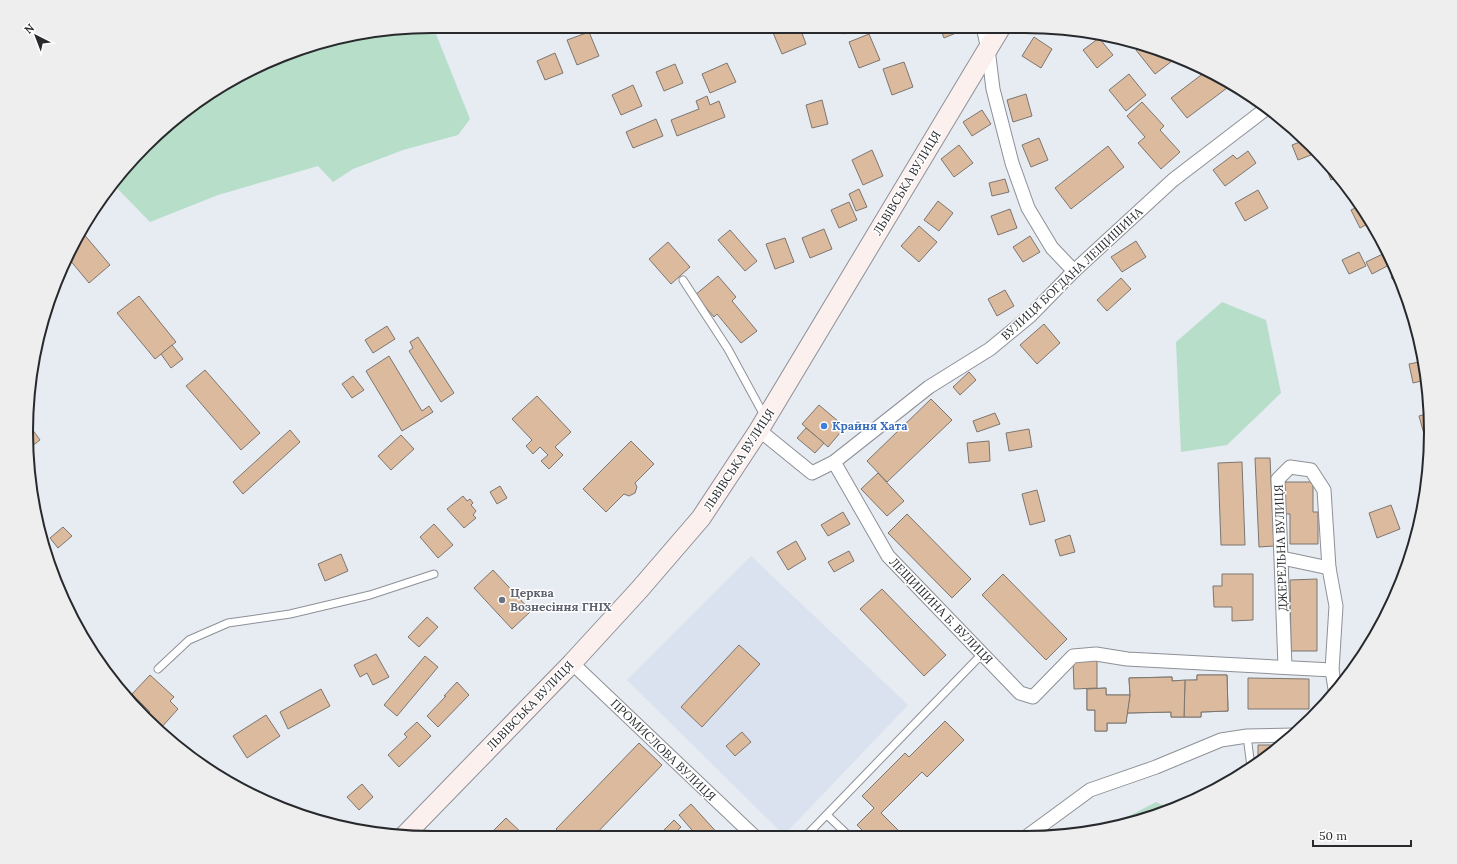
<svg xmlns="http://www.w3.org/2000/svg" width="1457" height="864" viewBox="0 0 1457 864" font-family="Lora,serif">
<style>
.built{fill:#dae1ef}
.green{fill:#b7dec9}
.building{fill:#dcba9e;stroke:#7c7670}
.lines{fill:none;stroke-linecap:round;stroke-linejoin:round}
.service-casing{stroke:#8d9097;stroke-width:9}
.minor-casing{stroke:#8d9097;stroke-width:15}
.secondary-casing{stroke:#8d9097;stroke-width:21}
.service{stroke:#fff;stroke-width:7}
.minor{stroke:#fff;stroke-width:13}
.secondary{stroke:#fbf0ee;stroke-width:19}
.shop-dot{fill:#3f7fe0;stroke:#fff;stroke-width:1.5}
.worship-dot{fill:#6b7280;stroke:#fff;stroke-width:1.5}
.labels{text-anchor:middle;stroke-width:3;stroke-linejoin:round;paint-order:stroke}
.street-label{font-size:12px;fill:#27292c;stroke:#fff}
.shop-label{font-size:12px;font-weight:bold;fill:#366cbe;stroke:#fff;text-anchor:start}
.worship-label{font-size:12px;font-weight:bold;fill:#5b616d;stroke:#fff;text-anchor:start}
.rim{fill:none;stroke:#27292c;stroke-width:2}
</style>
<rect width="100%" height="100%" fill="#e7ebf2"/>
<path class="built" d="M751,556l157,149 -124,130 -157,-155z"/>
<g class="green">
<path d="M434,29l36,90 -12,16 -55,15 -50,19 -20,13 -15,-16 -100,29 -68,27 -37,-38 32,-39 40,-35 67,-42 50,-21 77,-17z"/>
<path d="M1222,302l44,18 15,73 -54,52 -46,7 -5,-110z"/>
<path d="M1156,802l13,6 -39,16 -24,4z"/>
</g>
<g class="building">
<path d="M940,27h30l-26,11z"/>
<path d="M771,28h29l6,16 -24,10z"/>
<path d="M842,28h16l-14,6z"/>
<path d="M589,32l10,24 -22,9 -10,-25z"/>
<path d="M869,34l11,26 -21,8 -10,-26z"/>
<path d="M1034,37l18,12 -11,19 -19,-12z"/>
<path d="M1099,38l14,17 -16,13 -14,-18z"/>
<path d="M1142,45l14,3 20,10 -21,16 -19,-24z"/>
<path d="M555,53l8,20 -18,7 -8,-19z"/>
<path d="M904,62l9,25 -21,8 -9,-26z"/>
<path d="M727,63l9,19 -26,11 -8,-19z"/>
<path d="M675,64l8,19 -19,8 -8,-19z"/>
<path d="M1205,72l26,13 -44,33 -16,-20z"/>
<path d="M1129,74l17,21 -20,16 -17,-21z"/>
<path d="M633,85l9,21 -21,9 -9,-20z"/>
<path d="M1026,94l6,22 -19,6 -6,-22z"/>
<path d="M707,96l3,9 9,-4 6,16 -48,19 -6,-16 28,-11 -3,-8z"/>
<path d="M822,100l6,24 -16,4 -6,-23z"/>
<path d="M1142,102l22,24 -4,4 20,22 -19,17 -23,-26 7,-6 -18,-21z"/>
<path d="M982,110l9,14 -19,12 -9,-14z"/>
<path d="M656,119l7,17 -30,12 -7,-16z"/>
<path d="M1039,138l9,22 -17,7 -9,-22z"/>
<path d="M1305,140l6,15 -13,5 -6,-15z"/>
<path d="M959,145l14,18 -19,14 -13,-18z"/>
<path d="M1108,146l16,21 -53,42 -16,-21z"/>
<path d="M872,150l11,26 -20,9 -11,-25z"/>
<path d="M1248,151l8,12 -31,23 -12,-16 20,-15 4,4z"/>
<path d="M1328,164l11,13 -8,3 -6,-14z"/>
<path d="M1005,179l4,13 -17,4 -3,-13z"/>
<path d="M859,189l8,18 -11,4 -7,-17z"/>
<path d="M1258,190l10,18 -23,13 -10,-18z"/>
<path d="M1356,198l7,9 8,15 -11,6 -9,-18 6,-3 -4,-7z"/>
<path d="M938,201l15,12 -14,18 -15,-11z"/>
<path d="M849,202l8,18 -18,8 -8,-18z"/>
<path d="M1010,209l7,19 -19,7 -7,-19z"/>
<path d="M919,226l18,16 -18,20 -18,-16z"/>
<path d="M824,229l8,20 -22,9 -8,-20z"/>
<path d="M730,230l27,31 -12,10 -27,-31z"/>
<path d="M82,232l28,33 -21,18 -20,-24z"/>
<path d="M1030,236l10,16 -17,10 -10,-15z"/>
<path d="M785,238l9,24 -19,7 -9,-25z"/>
<path d="M1136,241l10,16 -24,15 -11,-15z"/>
<path d="M668,242l22,25 -19,17 -22,-25z"/>
<path d="M1359,252l7,14 -17,8 -7,-14z"/>
<path d="M1387,252l6,11 -21,11 -6,-12z"/>
<path d="M1398,272l2,5 6,21 -15,-21z"/>
<path d="M718,276l18,21 -4,4 25,30 -16,12 -24,-29 -3,3 -19,-22z"/>
<path d="M1121,278l10,11 -24,22 -10,-11z"/>
<path d="M1005,290l9,16 -17,10 -9,-17z"/>
<path d="M139,296l37,46 -21,17 -38,-46z"/>
<path d="M1044,324l16,19 -23,21 -17,-19z"/>
<path d="M387,326l8,13 -22,14 -8,-13z"/>
<path d="M418,337l36,56 -13,9 -32,-51 4,-3 -3,-6z"/>
<path d="M172,345l11,14 -12,9 -10,-14z"/>
<path d="M389,356l33,55 7,-5 4,6 -31,19 -36,-60z"/>
<path d="M1424,361l2,19 -13,3 -4,-19z"/>
<path d="M205,370l55,63 -19,17 -55,-64z"/>
<path d="M969,372l7,8 -16,15 -7,-8z"/>
<path d="M353,376l11,14 -12,8 -10,-14z"/>
<path d="M537,396l34,36 -16,15 8,8 -14,14 -8,-8 7,-6 -8,-8 -7,7 -7,-8 6,-6 -20,-21z"/>
<path d="M931,399l21,21 -65,62 -20,-21z"/>
<path d="M819,405l26,22 -17,20 -26,-23z"/>
<path d="M995,413l5,11 -23,8 -4,-11z"/>
<path d="M1429,413l2,19 -7,2 -5,-18z"/>
<path d="M27,422l13,18 -12,9 -2,-17z"/>
<path d="M806,428l18,15 -9,10 -18,-15z"/>
<path d="M1029,429l3,18 -23,4 -3,-18z"/>
<path d="M290,430l10,12 -57,52 -10,-12z"/>
<path d="M401,435l13,14 -23,21 -13,-14z"/>
<path d="M631,441l23,23 -19,19 2,4 -2,6 -6,3 -5,-2 -18,18 -23,-23z"/>
<path d="M989,441l1,20 -21,2 -2,-20z"/>
<path d="M1255,458h15l4,88 -15,1z"/>
<path d="M1242,462l3,83h-24l-3,-82z"/>
<path d="M878,473l26,28 -17,15 -26,-27z"/>
<path d="M1284,482h29v30h5v32h-28v-30h-6z"/>
<path d="M500,486l7,12 -10,6 -7,-12z"/>
<path d="M1037,490l8,31 -15,4 -8,-31z"/>
<path d="M463,496l4,5 3,-2 3,4 -2,2 5,6 -3,4 3,3 -12,10 -17,-19z"/>
<path d="M1391,505l9,24 -23,9 -8,-25z"/>
<path d="M843,512l7,12 -22,12 -7,-11z"/>
<path d="M907,514l64,65 -19,19 -64,-65z"/>
<path d="M434,524l19,21 -15,13 -18,-21z"/>
<path d="M63,527l9,9 -14,12 -8,-10z"/>
<path d="M1070,535l5,17 -15,4 -5,-16z"/>
<path d="M796,541l10,18 -18,11 -11,-18z"/>
<path d="M849,551l5,10 -20,11 -6,-10z"/>
<path d="M341,554l7,17 -23,10 -7,-17z"/>
<path d="M493,570l38,41 -19,18 -38,-41z"/>
<path d="M1003,574l64,65 -21,21 -64,-65z"/>
<path d="M1222,574h31v46l-21,1v-14h-18l-1,-21h9z"/>
<path d="M1317,579v72h-26l-1,-71z"/>
<path d="M882,589l64,66 -22,21 -64,-67z"/>
<path d="M427,617l11,10 -19,20 -11,-10z"/>
<path d="M739,645l21,19 -58,63 -21,-20z"/>
<path d="M376,654l13,23 -16,8 -6,-12 -7,4 -6,-12z"/>
<path d="M425,656l13,11 -41,49 -13,-11z"/>
<path d="M1073,659h24v29l-23,1z"/>
<path d="M150,675l24,22 -4,4 8,8 -18,20 -14,-13 4,-4 -18,-18z"/>
<path d="M1197,675h30l1,36 -27,1v5h-30v-5l-44,1 -1,10h-19v8h-12v-21h-8v-21l19,-1v7h24l-1,-17 43,-1v4l25,-1z"/>
<path d="M1197,675h30l1,36 -27,1v5h-17l1,-37h12z"/>
<path d="M1172,677v4l13,-1 -1,37h-13v-5l-44,1 3,-18 -1,-17z"/>
<path d="M1248,678l61,1v30h-61z"/>
<path d="M457,682l12,13 -31,32 -11,-11 19,-20h-2z"/>
<path d="M1106,688v7h24l-4,28h-19v8h-12v-21h-8v-21z"/>
<path d="M321,689l9,17 -42,23 -8,-17z"/>
<path d="M266,715l14,21 -33,22 -14,-22z"/>
<path d="M945,721l19,19 -37,37 -5,-5 -41,41 24,24h-36l-12,-12 17,-17 -12,-12 43,-43 4,4z"/>
<path d="M417,722l14,14 -32,31 -11,-12 19,-18 -3,-3z"/>
<path d="M742,732l9,10 -16,14 -9,-10z"/>
<path d="M178,743l26,25 -28,-23z"/>
<path d="M639,743l23,22 -69,72h-29l-8,-8z"/>
<path d="M1258,745h24l-18,13h-6z"/>
<path d="M362,784l11,13 -14,13 -12,-13z"/>
<path d="M691,804l30,33h-23l-19,-22z"/>
<path d="M506,818l20,19h-39z"/>
<path d="M674,820l7,7 -10,10h-14z"/>
</g>
<g class="lines">
<g class="service-casing">
<g id="service">
<path d="M683,280l45,69 37,68"/>
<path d="M158,669l31,-29 39,-17 62,-9 80,-19 64,-21"/>
<path d="M1247,736l4,31"/>
<path d="M827,815l23,22"/>
<path d="M805,837l177,-183"/>
</g>
</g>
<g class="minor-casing">
<g id="minor">
<path d="M983,27l5,22 5,40 19,74 16,45 24,40 22,23"/>
<path d="M759,430l53,43 22,-11 95,-75 61,-38 40,-33 44,-45 99,-91 94,-72"/>
<path d="M834,462l54,94 132,137 13,4 40,-41 23,-2 31,5 205,11 3,19"/>
<path d="M1282,558l47,10"/>
<path d="M572,663l183,174"/>
<path d="M1285,667l-7,-188 12,-12 21,3 13,20 5,78 7,38 -4,64"/>
<path d="M1026,837l64,-47 66,-23 65,-27 26,-4 47,-1"/>
</g>
</g>
<g class="secondary-casing">
<path id="secondary" d="M403,837l169,-174 67,-73 62,-72 58,-88 242,-403"/>
</g>
<use href="#service" class="service"/>
<use href="#minor" class="minor"/>
<use href="#secondary" class="secondary"/>
</g>
<circle class="shop-dot" cx="824" cy="426" r="4"/>
<circle class="worship-dot" cx="502" cy="600" r="4"/>
<g class="labels">
<g class="street-label">
<text transform="translate(907 183) rotate(-59)" y="4">ЛЬВІВСЬКА ВУЛИЦЯ</text>
<text transform="translate(1072 274) rotate(-43)" y="4">ВУЛИЦЯ БОГДАНА ЛЕЩИШИНА</text>
<text transform="translate(739 460) rotate(-57)" y="4">ЛЬВІВСЬКА ВУЛИЦЯ</text>
<text transform="translate(1281 548) rotate(-92)" y="4">ДЖЕРЕЛЬНА ВУЛИЦЯ</text>
<text transform="translate(941 611) rotate(46)" y="4">ЛЕЩИШИНА Б. ВУЛИЦЯ</text>
<text transform="translate(530 706) rotate(-46)" y="4">ЛЬВІВСЬКА ВУЛИЦЯ</text>
<text transform="translate(663 750) rotate(44)" y="4">ПРОМИСЛОВА ВУЛИЦЯ</text>
</g>
<g class="shop-label">
<text x="832" y="430">Крайня Хата</text>
</g>
<g class="worship-label">
<text x="510" y="597">Церква<tspan x="510" dy="14">Вознесіння ГНІХ</tspan></text>
</g>
</g>
<path d="M0 0H1457V864H0ZM432 33H1025A399 399 0 0 1 1424 432V432A399 399 0 0 1 1025 831H432A399 399 0 0 1 33 432V432A399 399 0 0 1 432 33Z" fill="#eee" fill-rule="evenodd"/>
<path class="rim" d="M432 33H1025A399 399 0 0 1 1424 432V432A399 399 0 0 1 1025 831H432A399 399 0 0 1 33 432V432A399 399 0 0 1 432 33Z"/>
<g transform="translate(36 36) rotate(318)" stroke="#ffffff" stroke-width="3" paint-order="stroke">
<path d="M0-3L7 15L0 10L-7 15Z" fill="#27292c"/>
<text y="-6" font-size="11" font-weight="bold" text-anchor="middle" fill="#27292c">N</text>
</g>
<path d="M1313 840v6h98v-6" fill="none" stroke="#27292c" stroke-width="2"/>
<text x="1319" y="840" font-size="12" fill="#27292c" stroke="#ffffff" stroke-width="3" paint-order="stroke">50 m</text>
</svg>
